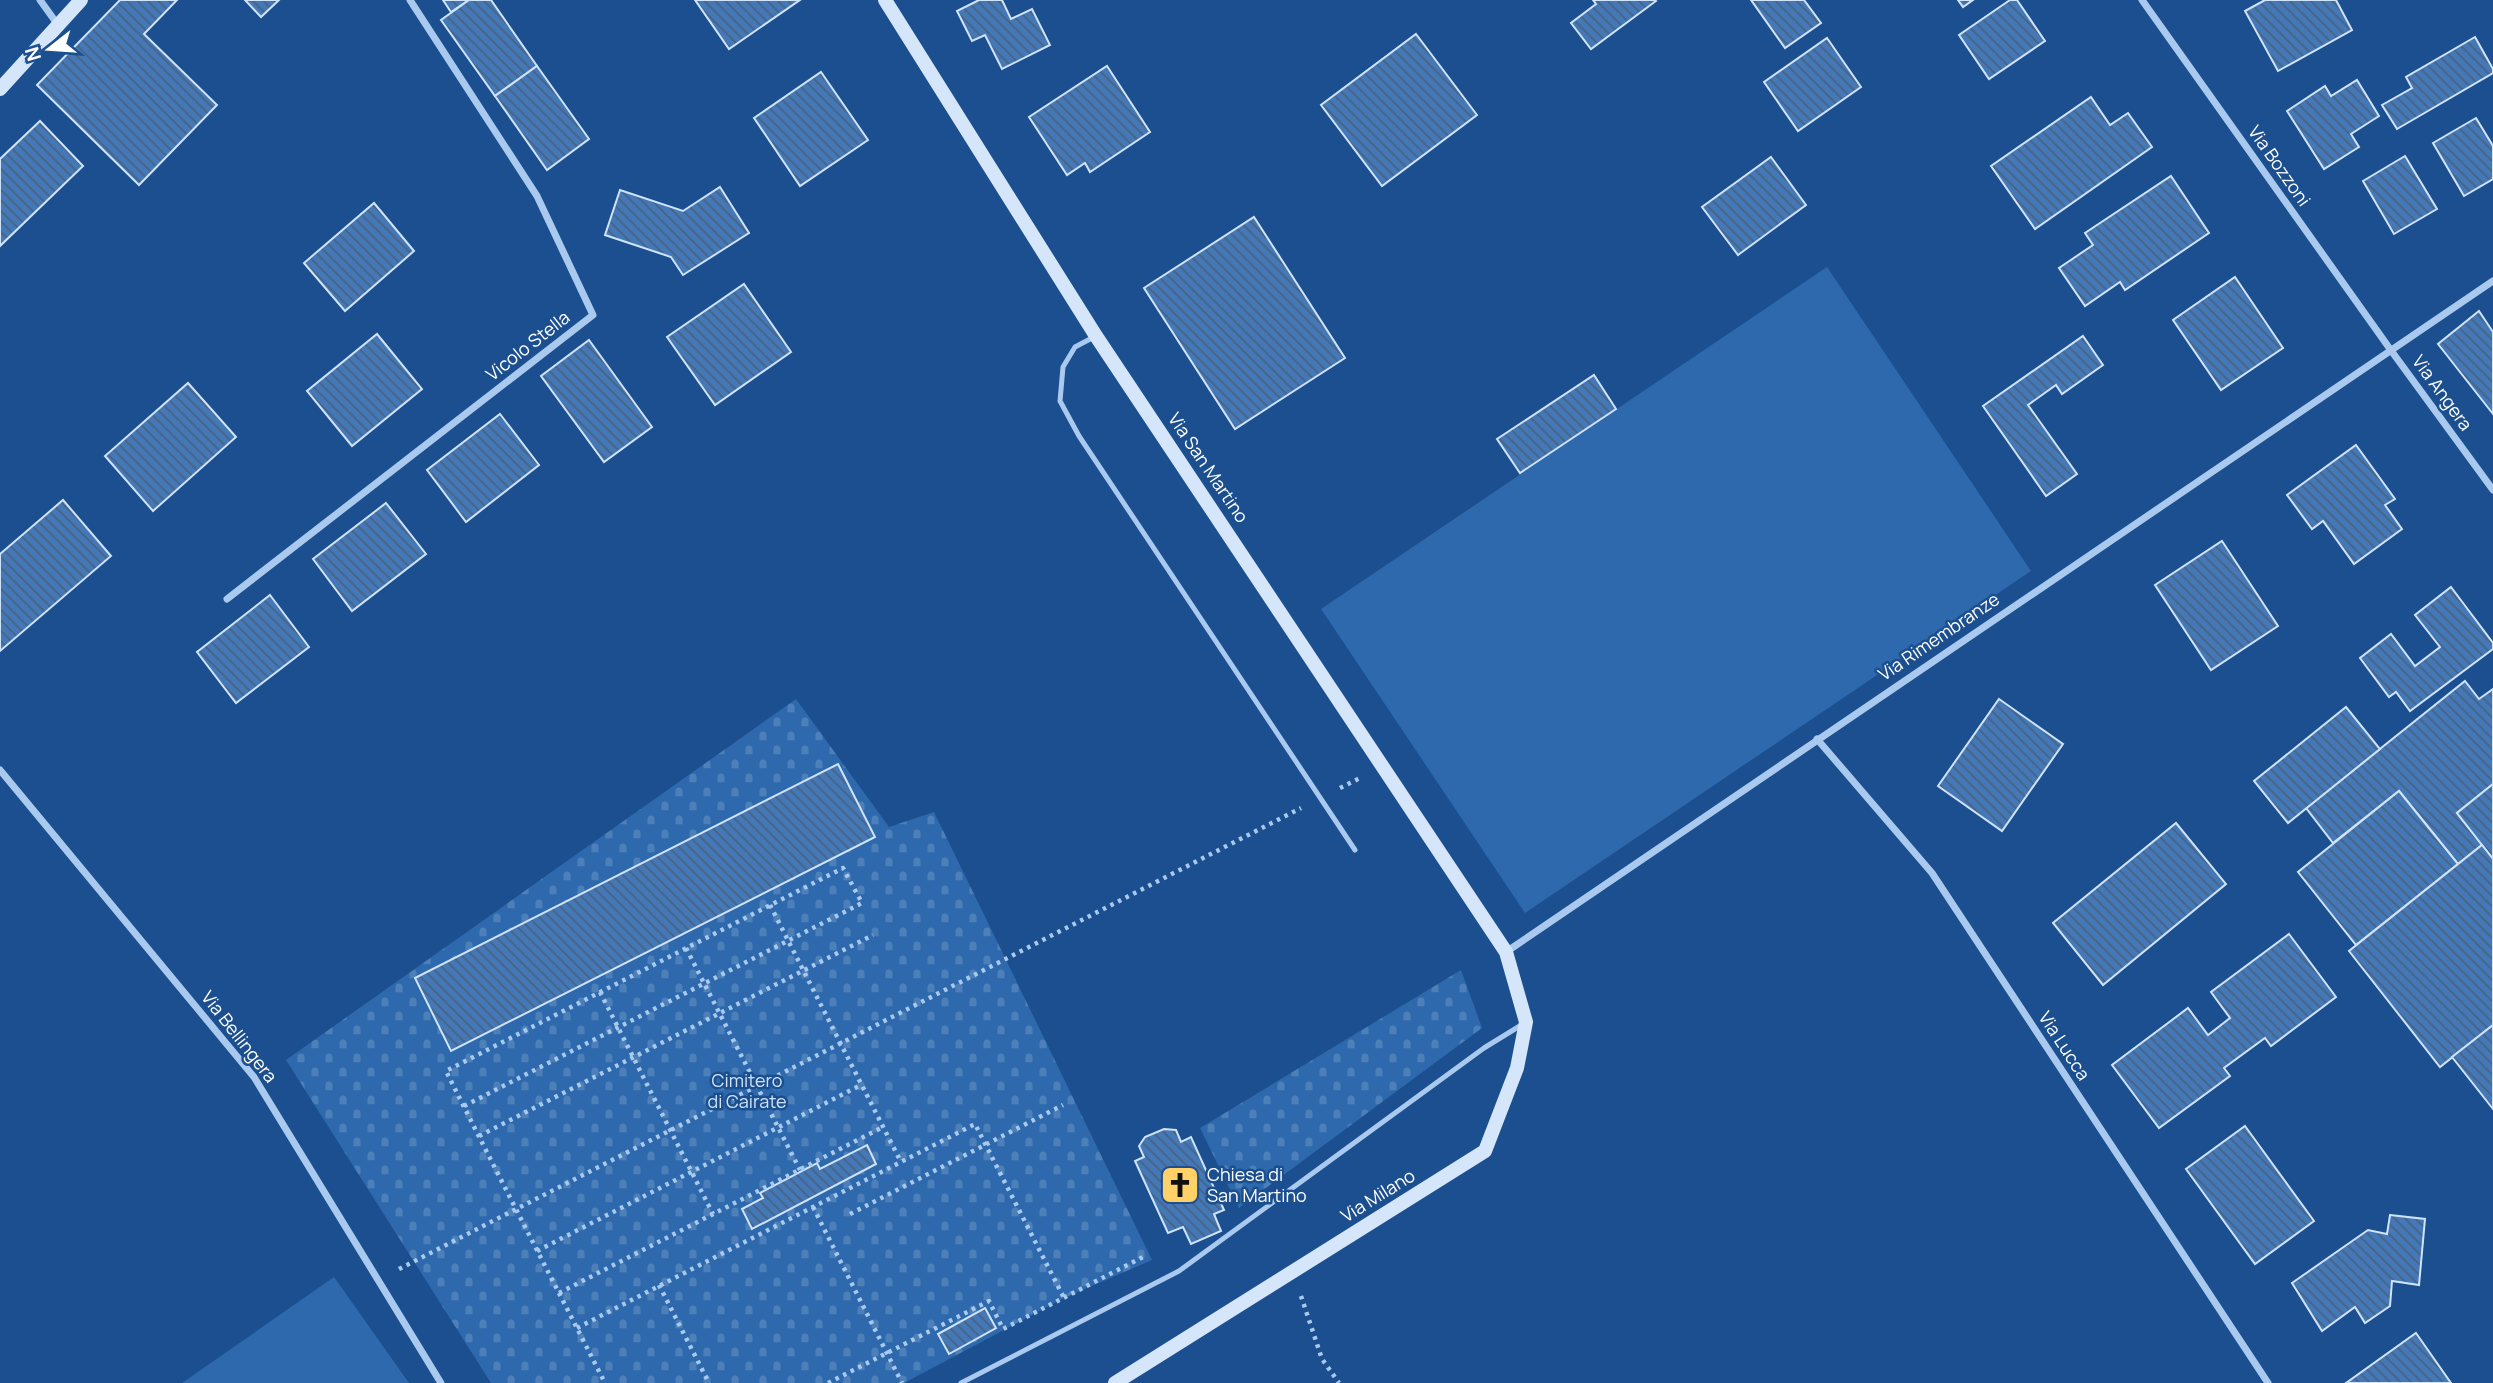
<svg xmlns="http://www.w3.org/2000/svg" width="2493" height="1383" viewBox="0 0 2493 1383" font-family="Manrope,sans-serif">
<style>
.cemetery{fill:url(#cemetery-stones)}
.garden{fill:#2e69ad}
.building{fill:url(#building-back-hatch);stroke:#cfe3fa;stroke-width:2}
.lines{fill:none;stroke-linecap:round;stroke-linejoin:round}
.path{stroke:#a9c9ee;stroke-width:4.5;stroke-dasharray:3.5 5;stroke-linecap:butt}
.lane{stroke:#a9c9ee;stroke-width:5}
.street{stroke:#a9c9ee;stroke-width:7}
.secondary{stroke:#d6e6fa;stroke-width:14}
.labels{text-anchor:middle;stroke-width:5;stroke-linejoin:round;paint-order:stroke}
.street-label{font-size:18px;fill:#fff;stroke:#1b4f8f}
.park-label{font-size:18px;fill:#cfe3fa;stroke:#1b4f8f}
.poi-label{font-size:18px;fill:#fff;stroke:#1b4f8f;text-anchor:start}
</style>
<defs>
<pattern id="cemetery-stones" width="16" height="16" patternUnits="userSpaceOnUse" patternTransform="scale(1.75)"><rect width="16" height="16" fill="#2e69ad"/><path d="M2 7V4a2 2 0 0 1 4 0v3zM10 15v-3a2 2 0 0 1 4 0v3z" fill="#4d80b9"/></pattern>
<pattern id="building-back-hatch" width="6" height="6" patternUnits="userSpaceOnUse" patternTransform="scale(1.75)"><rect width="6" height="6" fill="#4478b7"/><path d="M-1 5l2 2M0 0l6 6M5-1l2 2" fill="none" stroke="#486282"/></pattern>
</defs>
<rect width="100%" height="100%" fill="#1b4f8f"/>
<g class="cemetery">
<path d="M796,699l93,128 45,-15 218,448 -88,38 -160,85h-413l-205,-323z"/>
<path d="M1461,970l21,58 -243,180 -39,-80z"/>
</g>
<g class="garden">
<path d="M1827,267l204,304 -506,342 -204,-304z"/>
<path d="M334,1277l75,106h-227z"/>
</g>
<g class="building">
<path d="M120,0h57l-33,34 73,71 -78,80 -102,-100z"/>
<path d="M245,0h34l-18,17z"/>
<path d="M443,0h26l-18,12z"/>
<path d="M469,0h22l46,66 -42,30 -54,-76z"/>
<path d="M695,0h105l-71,49z"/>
<path d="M979,0h23l9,19 21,-10 18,36 -48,24 -17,-34 -13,6 -15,-30z"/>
<path d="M1593,0h62l1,1 -65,48 -20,-26 25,-19z"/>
<path d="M1751,0h53l17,23 -36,25z"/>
<path d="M1958,0h15l-10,7z"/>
<path d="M2010,0h7l28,41 -56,38 -30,-44z"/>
<path d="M2265,0h71l16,30 -74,41 -33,-60z"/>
<path d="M1416,34l61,81 -95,71 -61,-81z"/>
<path d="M2475,37l18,32v4l-96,56 -15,-24 30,-17 -6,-11z"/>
<path d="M1827,38l34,49 -63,44 -34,-49z"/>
<path d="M537,66l52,73 -42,31 -52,-74z"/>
<path d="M1107,66l43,66 -60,40 -5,-9 -18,12 -38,-58z"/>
<path d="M821,72l47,68 -68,46 -46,-68z"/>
<path d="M2357,80l22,36 -28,18 8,13 -35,22 -37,-58 38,-25 6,10z"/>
<path d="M2091,97l19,28 18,-12 24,34 -117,82 -44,-63z"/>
<path d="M2476,118l17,28v33l-29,17 -31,-53z"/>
<path d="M40,121l43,45 -83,80v-87z"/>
<path d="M2405,156l32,53 -43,25 -31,-53z"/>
<path d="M1771,157l35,48 -68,50 -36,-48z"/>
<path d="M2171,176l38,57 -84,57 -5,-8 -35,24 -26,-38 34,-23 -8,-12z"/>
<path d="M720,187l29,46 -66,42 -12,-18 -66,-22 15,-45 63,21z"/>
<path d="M374,203l40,48 -69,60 -41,-48z"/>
<path d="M1254,217l91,141 -110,71 -91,-141z"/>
<path d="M2235,277l48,71 -62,42 -48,-70z"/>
<path d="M744,284l47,68 -76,53 -48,-68z"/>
<path d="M2479,311l14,21v82l-55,-70z"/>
<path d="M377,334l45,55 -70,57 -45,-55z"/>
<path d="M2083,336l20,29 -41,29 -6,-9 -28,20 49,69 -31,22 -63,-90z"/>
<path d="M589,340l63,87 -48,35 -63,-86z"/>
<path d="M1594,375l22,34 -96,64 -23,-34z"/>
<path d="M188,383l48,54 -83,74 -48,-55z"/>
<path d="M500,414l39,51 -73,57 -39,-52z"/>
<path d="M2356,445l39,54 -10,6 17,24 -48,35 -31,-43 -11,8 -25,-34z"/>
<path d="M63,500l48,56 -111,95v-97z"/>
<path d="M386,503l40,51 -74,57 -39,-52z"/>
<path d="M2222,541l56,85 -67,44 -56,-85z"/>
<path d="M2451,587l42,56v6l-83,62 -14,-19 -7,5 -29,-39 31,-24 24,32 25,-19 -25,-32z"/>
<path d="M270,595l39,52 -73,56 -39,-51z"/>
<path d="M2465,681l14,18 14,-10v95l-36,29 25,32 -24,19 -59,-73 -66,52 -27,-35z"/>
<path d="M1999,699l64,45 -61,87 -64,-45z"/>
<path d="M2346,707l34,42 -92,74 -34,-42z"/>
<path d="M838,764l37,73 -424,214 -36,-73z"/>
<path d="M2493,784v75l-36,-46z"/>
<path d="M2399,791l59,73 -102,81 -58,-73z"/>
<path d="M2176,823l50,61 -123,101 -50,-62z"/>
<path d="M2482,845l11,14v166l-53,42 -91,-116z"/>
<path d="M2289,934l47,63 -65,49 -6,-8 -41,30 6,8 -71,52 -47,-63 76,-57 20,27 22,-17 -19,-26z"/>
<path d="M2493,1025v84l-41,-52z"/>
<path d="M2245,1126l69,95 -59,43 -69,-95z"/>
<path d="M1164,1129l12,1 5,12 10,-5 33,73 -10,4 7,17 -30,13 -8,-17 -15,6 -33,-72 9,-4 -5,-11 6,-9z"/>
<path d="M867,1145l9,19 -124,65 -10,-20 21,-11 -3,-5 57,-30 3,6z"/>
<path d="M2390,1215l35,4 -6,66 -27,-4 -2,25 -25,17 -10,-16 -33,24 -30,-48 76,-53 19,4z"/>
<path d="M985,1308l11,20 -47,26 -11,-20z"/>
<path d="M2416,1333l35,50h-105z"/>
</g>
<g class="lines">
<g class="path">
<path d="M1340,788l20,-10"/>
<path d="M770,905l131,257"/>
<path d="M686,948l114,222"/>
<path d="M600,992l113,222"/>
<path d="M464,1106l398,-203 -19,-35 -397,203c52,104 106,208 159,312"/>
<path d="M479,1136l394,-201"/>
<path d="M813,1207l89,176"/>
<path d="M850,1214l213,-109"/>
<path d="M537,1251l324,-166"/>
<path d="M399,1269l902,-461"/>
<path d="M659,1285l50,98"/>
<path d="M559,1293l324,-166"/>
<path d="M1301,1296l21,63 17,24"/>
<path d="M577,1328l398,-204 89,174"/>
<path d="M828,1383l161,-82 14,28 140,-72"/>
</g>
<g class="lane">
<path d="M1094,337l-19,10 -12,20 -3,34 19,35 276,414"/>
<path d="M961,1383l218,-112 305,-223 39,-24"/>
</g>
<g class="street">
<path d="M40,0l18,25"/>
<path d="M2142,0l248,349 103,141"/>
<path d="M227,599l366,-284 -56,-119 -127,-196"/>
<path d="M1817,739l115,134 336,510"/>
<path d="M0,770l254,307 187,306"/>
<path d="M1506,952l987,-671"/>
</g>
<g class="secondary">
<path d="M885,0l211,336 410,616 20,70 -9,46 -32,83 -370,232"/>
<path d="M0,89l81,-89"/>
</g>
</g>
<defs>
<g id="church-square" transform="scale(2.0125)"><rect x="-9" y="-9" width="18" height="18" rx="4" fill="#ffd166" stroke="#1b4f8f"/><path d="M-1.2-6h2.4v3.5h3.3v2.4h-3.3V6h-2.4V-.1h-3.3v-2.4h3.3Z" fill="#111"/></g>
</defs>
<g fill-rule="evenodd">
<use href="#church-square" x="1180" y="1185"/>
</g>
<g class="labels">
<g class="street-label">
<text transform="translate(2279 166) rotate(55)" y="6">Via Bozzoni</text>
<text transform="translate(528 346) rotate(-38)" y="6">Vicolo Stella</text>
<text transform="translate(2442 393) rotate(54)" y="6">Via Angera</text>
<text transform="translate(1208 468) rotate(56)" y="6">Via San Martino</text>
<text transform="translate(1939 637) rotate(-34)" y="6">Via Rimembranze</text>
<text transform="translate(239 1037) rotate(52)" y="6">Via Bellingera</text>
<text transform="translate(2064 1046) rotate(57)" y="6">Via Lucca</text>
<text transform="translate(1378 1196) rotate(-32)" y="6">Via Milano</text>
</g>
<g class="park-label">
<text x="747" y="1087">Cimitero<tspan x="747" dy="21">di Cairate</tspan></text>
</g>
<g class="poi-label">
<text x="1207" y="1181">Chiesa di<tspan x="1207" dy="21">San Martino</tspan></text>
</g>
</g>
<g transform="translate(49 49) rotate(253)" stroke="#1b4f8f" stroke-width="5" paint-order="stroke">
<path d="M0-5L12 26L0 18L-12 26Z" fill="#ffffff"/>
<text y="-10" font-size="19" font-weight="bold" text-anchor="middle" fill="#ffffff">N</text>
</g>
</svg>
